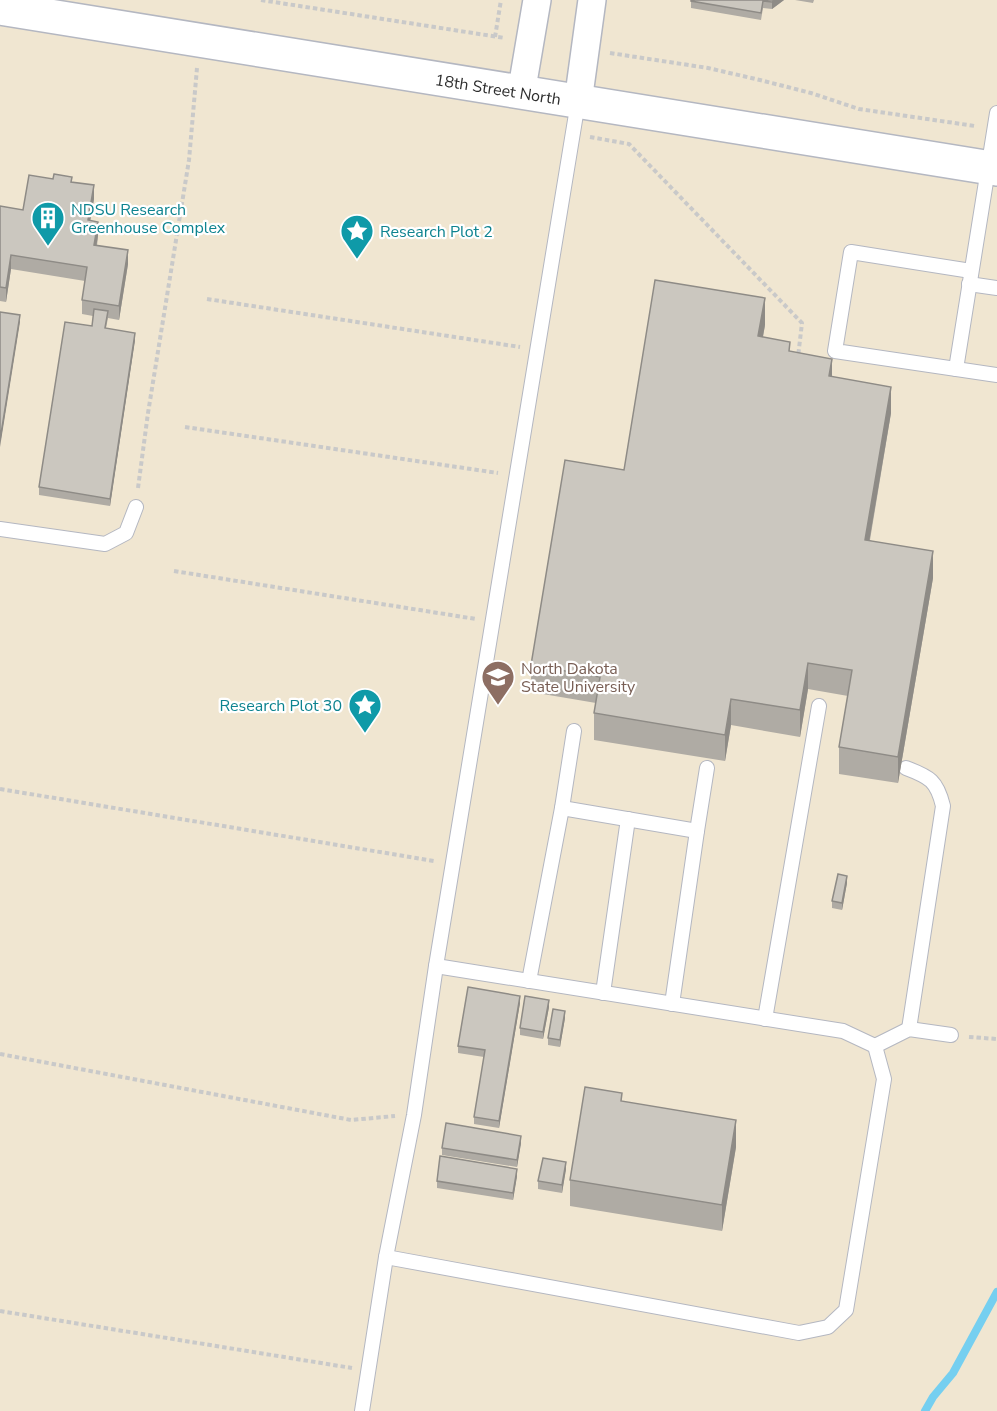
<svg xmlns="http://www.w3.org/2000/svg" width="997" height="1411" viewBox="0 0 997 1411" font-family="'Nunito Sans',sans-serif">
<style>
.education{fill:#f0e6d1}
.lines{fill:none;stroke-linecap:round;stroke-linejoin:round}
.stream{stroke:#75cff0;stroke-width:8}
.service-casing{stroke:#b4b7c1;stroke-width:16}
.minor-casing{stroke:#b4b7c1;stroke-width:30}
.tertiary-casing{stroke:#b4b7c1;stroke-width:36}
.path{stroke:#c9c9c9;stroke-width:4;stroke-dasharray:4.5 3;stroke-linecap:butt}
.service{stroke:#fff;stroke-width:14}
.minor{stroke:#fff;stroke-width:27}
.tertiary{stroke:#fff;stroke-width:33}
.wall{fill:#afaba4}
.shaded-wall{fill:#8e8b86}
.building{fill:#cbc7bf;stroke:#8e8b86;stroke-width:1.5}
.labels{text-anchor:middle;stroke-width:4.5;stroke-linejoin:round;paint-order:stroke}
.street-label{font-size:16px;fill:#2e2e2e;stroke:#fff}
.culture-label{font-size:16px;fill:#0d838f;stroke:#fff;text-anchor:start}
.education-label{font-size:16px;fill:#785e54;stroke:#fff;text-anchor:start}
</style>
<rect width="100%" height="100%" fill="#efe9e1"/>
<rect class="education" x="0" y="0" width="997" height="1411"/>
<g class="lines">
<path class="stream" d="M925,1411l8,-14 20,-24 44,-81"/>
<g class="service-casing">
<g id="service">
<path d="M971,271l-120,-19 -16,99 162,24"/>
<path d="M969,284l28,4"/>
<path d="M956,369l41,-256"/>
<path d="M0,529l105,15 21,-11 10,-26"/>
<path d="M906,768c24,9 31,13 37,38l-34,223"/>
<path d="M562,808l12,-77"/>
<path d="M697,831l10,-63"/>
<path d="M529,981l33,-173 135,23 -25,173"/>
<path d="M603,993l25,-174"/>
<path d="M765,1019l54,-313"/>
<path d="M875,1046l34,-17 42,6"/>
<path d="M386,1257l413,76 29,-6 18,-17 38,-231 -9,-33 -32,-15 -407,-65"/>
<path d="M362,1411l24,-154 28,-142 22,-149 142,-864"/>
</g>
</g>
<g class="minor-casing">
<g id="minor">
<path d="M521,94l16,-94"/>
<path d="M578,102l14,-102"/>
</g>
</g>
<g class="tertiary-casing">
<path id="tertiary" d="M0,8l997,161"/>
</g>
<g class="path">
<path d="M261,0l244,38"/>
<path d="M495,37l6,-37"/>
<path d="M610,53l98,15 52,12 51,13 48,16 116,17"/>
<path d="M590,137l39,7 173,179 -4,34"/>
<path d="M207,299l313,48"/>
<path d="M185,427l313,46"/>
<path d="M138,488l10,-75 41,-253 8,-92"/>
<path d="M174,571l302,48"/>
<path d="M0,789l434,72"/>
<path d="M969,1037l28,2"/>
<path d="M0,1054l351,66 44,-4"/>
<path d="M0,1311l352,57"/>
</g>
<use href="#service" class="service"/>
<use href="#minor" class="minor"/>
<use href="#tertiary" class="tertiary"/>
</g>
<g class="wall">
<path d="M691,0h93l-12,9 -9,-1 -2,12 -70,-12z"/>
<path d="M795,0h19l-1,3z"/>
<path d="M72,182l22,17 -4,21 8,16 -1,10 31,18 -9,56 -11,-2 -2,10 29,12 -25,166 -71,-11v-8l53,-161 1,-10 -11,-2v-14l3,-19 -74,-12 -5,33 -6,-1v-95l23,4z"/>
<path d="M765,325l-2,12 27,14 101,62 -21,127 63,38 -35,205 -59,-9v-27l9,-51 -40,-7 -8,48 -69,-12 -6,36 -131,-21v-27l2,-10 -65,-11v-27l93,-195z"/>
<path d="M847,883l-5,27 -10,-2v-7z"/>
<path d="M520,1003l-21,125 -25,-4v-7l10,-60 -26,-4v-7z"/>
<path d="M549,1007l-6,32 -23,-4v-7z"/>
<path d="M565,1018l-5,29 -12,-2v-7z"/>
<path d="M622,1102l114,45 -14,84 -152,-25v-26z"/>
<path d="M521,1143l-4,24 -75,-12v-7z"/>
<path d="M566,1169l-4,24 -24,-4v-8z"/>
<path d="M517,1176l-4,24 -76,-12v-7z"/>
</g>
<g class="shaded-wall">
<path d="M775,0h9l-12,9v-7z"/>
<path d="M94,185v14l-6,35v-14z"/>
<path d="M98,222v14l-4,23v-14z"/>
<path d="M128,250v14l-9,56v-14z"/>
<path d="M11,255v14l-5,33v-14z"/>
<path d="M765,298v27l-7,38v-27z"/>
<path d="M20,315v7l-20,125v-7z"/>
<path d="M135,333v7l-25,166v-7z"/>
<path d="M832,359v26l-3,-9z"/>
<path d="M891,387v26l-26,153v-26z"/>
<path d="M933,551v27l-35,205v-26z"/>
<path d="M808,663v26l-8,48v-27z"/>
<path d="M731,699v26l-6,36v-26z"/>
<path d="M847,876v7l-5,27v-7z"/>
<path d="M520,996v7l-21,125v-7z"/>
<path d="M549,1000v7l-6,32v-7z"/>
<path d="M565,1011v7l-5,29v-7z"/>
<path d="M736,1120v27l-14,84v-26z"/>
<path d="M521,1136v7l-4,24v-7z"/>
<path d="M566,1162v7l-4,24v-8z"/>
<path d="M517,1169v7l-4,24v-7z"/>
</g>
<g class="building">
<path d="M691,0h84l-3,2 -9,-1 -2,12 -70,-12z"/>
<path d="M54,174l18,3 -1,5 23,3 -6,35 10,2 -4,23 34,5 -9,56 -37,-6 5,-33 -76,-12 -5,33 -6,-1v-81l23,4 6,-35 24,4z"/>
<path d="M655,280l110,18 -7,38 32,6 -1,9 43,8 -3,17 62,11 -26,153 68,11 -35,206 -59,-10 13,-77 -44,-7 -8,47 -69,-11 -6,36 -131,-22 6,-36 -69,-12 34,-205 59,10z"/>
<path d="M94,309l14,2 -3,17 30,5 -25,166 -71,-12 26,-165 27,4z"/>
<path d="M0,312l20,3 -20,125z"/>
<path d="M838,874l9,2 -5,27 -10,-2z"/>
<path d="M468,987l52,9 -21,125 -25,-4 11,-67 -27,-4z"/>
<path d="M525,996l24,4 -6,32 -23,-4z"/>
<path d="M553,1009l12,2 -5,29 -12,-2z"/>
<path d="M585,1087l37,6 -1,8 115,19 -14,85 -152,-25z"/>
<path d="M446,1123l75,13 -4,24 -75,-12z"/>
<path d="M440,1156l77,13 -4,24 -76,-12z"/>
<path d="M543,1158l23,4 -4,23 -24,-4z"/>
</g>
<defs>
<g id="building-pin" transform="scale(1.725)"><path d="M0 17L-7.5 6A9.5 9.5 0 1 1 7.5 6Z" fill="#0f9aa8" stroke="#fff"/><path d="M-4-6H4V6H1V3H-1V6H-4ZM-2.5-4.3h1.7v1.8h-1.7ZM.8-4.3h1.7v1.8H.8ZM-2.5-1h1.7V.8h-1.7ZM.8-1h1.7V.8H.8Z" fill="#fff"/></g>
<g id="sight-pin" transform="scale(1.725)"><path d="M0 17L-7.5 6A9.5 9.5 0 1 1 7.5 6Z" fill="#0f9aa8" stroke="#fff"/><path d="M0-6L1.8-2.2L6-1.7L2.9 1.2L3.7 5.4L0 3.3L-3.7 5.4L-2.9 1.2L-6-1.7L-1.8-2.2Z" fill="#fff"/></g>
<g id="university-pin" transform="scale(1.725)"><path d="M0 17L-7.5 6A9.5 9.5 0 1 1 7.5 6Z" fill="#8d6e63" stroke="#fff"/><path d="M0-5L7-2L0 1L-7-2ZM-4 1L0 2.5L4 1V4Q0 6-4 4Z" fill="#fff"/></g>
</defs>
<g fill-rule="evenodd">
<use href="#building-pin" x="48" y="218"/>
<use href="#sight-pin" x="357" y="231"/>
<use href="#university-pin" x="498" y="677"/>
<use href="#sight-pin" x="365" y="705"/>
</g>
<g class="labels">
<g class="street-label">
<text transform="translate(498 89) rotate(9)" y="6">18th Street North</text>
</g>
<g class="culture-label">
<text x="71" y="215">NDSU Research<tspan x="71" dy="18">Greenhouse Complex</tspan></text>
<text x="380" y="237">Research Plot 2</text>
<text x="342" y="711" text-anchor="end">Research Plot 30</text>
</g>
<g class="education-label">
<text x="521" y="674">North Dakota<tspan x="521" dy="18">State University</tspan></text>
</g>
</g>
</svg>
